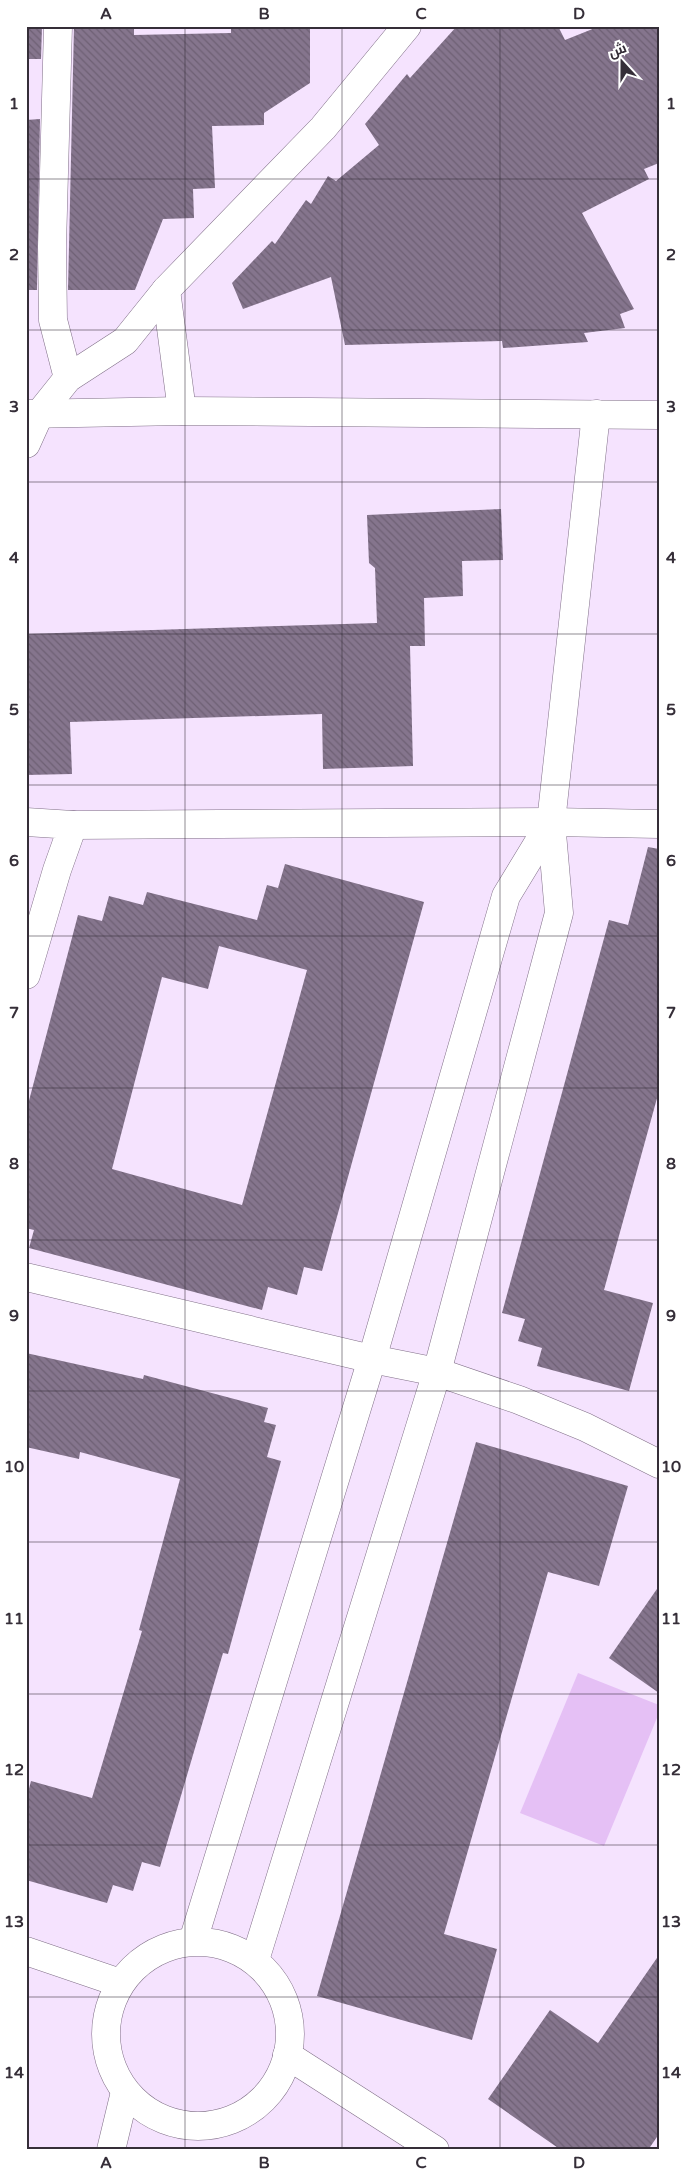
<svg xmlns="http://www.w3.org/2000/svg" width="685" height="2176" viewBox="0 0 685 2176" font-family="'Varela Round',Cairo,sans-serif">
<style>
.grass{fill:#e5c0f5}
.building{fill:url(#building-back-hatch);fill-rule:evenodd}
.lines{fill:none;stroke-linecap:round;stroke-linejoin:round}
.minor-casing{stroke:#817088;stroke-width:29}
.tertiary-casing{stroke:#817088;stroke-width:29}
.minor{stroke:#fff;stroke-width:28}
.tertiary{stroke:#fff;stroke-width:28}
.grid{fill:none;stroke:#352e38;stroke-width:1;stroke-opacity:0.55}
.neatline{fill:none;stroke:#352e38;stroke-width:2}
.grid-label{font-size:16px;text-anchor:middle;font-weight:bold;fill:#352e38}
</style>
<defs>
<pattern id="building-back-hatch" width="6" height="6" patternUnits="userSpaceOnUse" patternTransform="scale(1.25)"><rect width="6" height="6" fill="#85758d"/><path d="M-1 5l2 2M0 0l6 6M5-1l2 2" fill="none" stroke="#6e6074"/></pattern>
</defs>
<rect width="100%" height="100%" fill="#f5e3fe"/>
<path class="grass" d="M578,1673l81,32v8l-55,133 -84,-33z"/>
<g class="building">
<path d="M26,26h16l-1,33h-15z"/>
<path d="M74,26h60v9l97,-2v-7h79v57l-46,30v12l-52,1 3,62 -22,1 1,29 -31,1 -28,71h-67z"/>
<path d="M457,26h101l7,14 35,-14h59v137l-15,6 5,10 -67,34 52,96 -14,5 5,14 -41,5 4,9 -85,6 -1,-7 -157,4 -14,-68 -88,32 -11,-26 40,-42 3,3 31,-44 5,4 17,-28 8,5 43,-36 -14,-21 42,-50 3,4z"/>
<path d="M40,119l-3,171h-11v-170z"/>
<path d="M501,509l2,51 -41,1 1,35 -39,2 1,48h-15l3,120 -90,3 -1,-55 -252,8 2,52 -46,1v-141l351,-11 -2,-55 -6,-5 -2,-48z"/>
<path d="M648,847l11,2v242l-55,199 49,13 -24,88 -92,-25 5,-18 -24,-7 7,-22 -23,-6 107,-393 19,5z"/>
<path d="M285,864l139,38 -102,369 -18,-4 -7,28 -29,-8 -6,23 -233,-62 5,-18 -8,-2v-116l52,-197 24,6 7,-25 34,9 4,-13 110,28 10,-35 11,3zM219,946l88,24 -65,235 -130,-36 50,-192 46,12z"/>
<path d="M26,1353l117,26 1,-4 124,33 -4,14 12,3 -9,32 14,4 -53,193 -5,-1 -63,214 -18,-5 -9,29 -20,-6 -6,18 -81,-23v-80l5,-19 61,17 50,-167 -3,-1 41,-151 -100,-27 -1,7 -53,-12z"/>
<path d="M476,1442l152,44 -29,100 -51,-14 -104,362 53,15 -25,91 -155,-44z"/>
<path d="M659,1586v107l-50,-35z"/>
<path d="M659,1955v179l-11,16h-87l-73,-51 62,-89 48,33z"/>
</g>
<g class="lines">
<g class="minor-casing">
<g id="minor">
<path d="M58,26l-6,220 1,74 15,58"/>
<path d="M166,290l16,121"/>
<path d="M26,444l14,-31 28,-35 57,-37 41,-51 157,-162 84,-102"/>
<path d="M26,822l47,3 -16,45 -31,105"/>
<path d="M73,825l478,-3 108,2"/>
<path d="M26,1277l346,82 65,13 82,28 66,27 74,37"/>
<path d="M193,1941l179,-582 134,-463 45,-74"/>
<circle cx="198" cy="2034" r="92"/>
<path d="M26,1951l94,32"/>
<path d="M255,1960l182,-588 122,-459 -8,-91 45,-408"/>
<path d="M287,2055l148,95"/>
<path d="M111,2150l14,-58"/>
</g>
</g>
<g class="tertiary-casing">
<path id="tertiary" d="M26,414l156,-3 477,4"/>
</g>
<use href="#minor" class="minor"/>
<use href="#tertiary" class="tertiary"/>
</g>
<path class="grid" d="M185,26v2124M342,26v2124M500,26v2124M26,179h633M26,330h633M26,482h633M26,634h633M26,785h633M26,936h633M26,1088h633M26,1240h633M26,1391h633M26,1542h633M26,1694h633M26,1845h633M26,1997h633"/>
<rect width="685" height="2176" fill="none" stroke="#ffffff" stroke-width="55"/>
<g transform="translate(622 62) rotate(339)" stroke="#ffffff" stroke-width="4" paint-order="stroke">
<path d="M0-4L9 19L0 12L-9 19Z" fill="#352e38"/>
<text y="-8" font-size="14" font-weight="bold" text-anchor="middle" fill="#352e38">ش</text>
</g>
<rect x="28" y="28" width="630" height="2120" class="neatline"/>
<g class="grid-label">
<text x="106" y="19">A</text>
<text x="264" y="19">B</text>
<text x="421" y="19">C</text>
<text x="579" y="19">D</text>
<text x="14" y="109">1</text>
<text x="671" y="109">1</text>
<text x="14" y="260">2</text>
<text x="671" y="260">2</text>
<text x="14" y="412">3</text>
<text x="671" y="412">3</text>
<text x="14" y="563">4</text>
<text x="671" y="563">4</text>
<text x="14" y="715">5</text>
<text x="671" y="715">5</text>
<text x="14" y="866">6</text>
<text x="671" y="866">6</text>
<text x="14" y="1018">7</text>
<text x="671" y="1018">7</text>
<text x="14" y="1169">8</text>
<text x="671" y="1169">8</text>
<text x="14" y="1321">9</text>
<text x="671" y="1321">9</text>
<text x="14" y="1472">10</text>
<text x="671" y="1472">10</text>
<text x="14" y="1624">11</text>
<text x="671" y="1624">11</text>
<text x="14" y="1775">12</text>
<text x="671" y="1775">12</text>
<text x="14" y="1927">13</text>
<text x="671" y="1927">13</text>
<text x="14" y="2078">14</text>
<text x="671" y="2078">14</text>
<text x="106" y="2168">A</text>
<text x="264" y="2168">B</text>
<text x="421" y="2168">C</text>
<text x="579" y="2168">D</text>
</g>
</svg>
